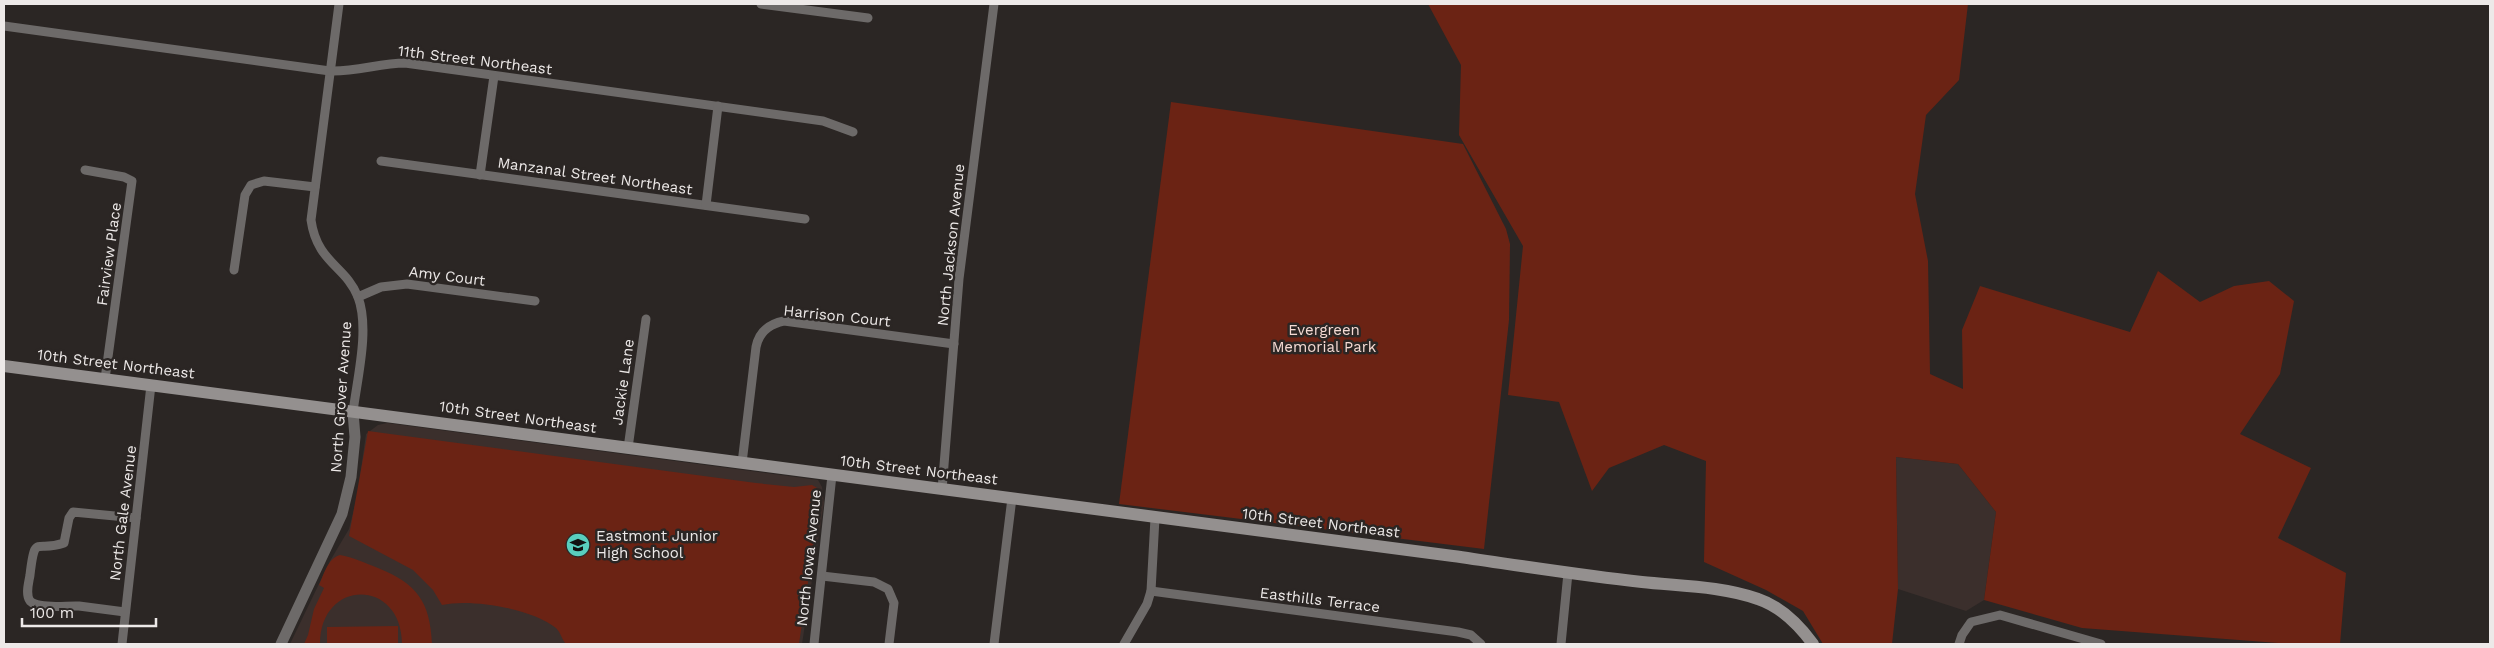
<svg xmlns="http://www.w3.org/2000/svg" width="2494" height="648" viewBox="0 0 2494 648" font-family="'Work Sans',sans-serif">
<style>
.built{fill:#3b2f2c}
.green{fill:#6b2314}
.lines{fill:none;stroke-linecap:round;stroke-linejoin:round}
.minor{stroke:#6d6a69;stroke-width:9}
.tertiary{stroke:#6d6a69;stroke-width:11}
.secondary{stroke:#94908f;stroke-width:12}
.labels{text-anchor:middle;stroke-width:5;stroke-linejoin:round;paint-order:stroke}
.street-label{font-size:15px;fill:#ede9e8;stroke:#2b2624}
.park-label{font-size:15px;fill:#f5dad3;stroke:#2b2624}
.poi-label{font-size:15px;fill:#ede9e8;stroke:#2b2624;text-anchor:start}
</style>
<rect width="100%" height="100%" fill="#2b2624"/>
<g class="built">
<path d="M387,423l431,57 4,7 2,16 -22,141h-512l40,-83 19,-32 8,-32 9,-63 12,-9z"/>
<path d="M1896,457l62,7 38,48 -12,88 -18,11 -68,-22z"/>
</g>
<g class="green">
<path d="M1428,4h540l-9,76 -33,35 -11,79 13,67 2,113 33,15 -1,-59 18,-44 150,46 28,-61 42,31 34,-16 35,-5 25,20 -14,73 -40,60 71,34 -33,70 68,35 -6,71h-49l-209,-16 -98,-28 12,-88 -38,-48 -62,-7 2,132 -6,55h-69l-20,-33 -37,-21 -62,-28 2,-101 -42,-16 -55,23 -17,23 -33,-89 -51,-7 15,-149 -64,-111 2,-70z"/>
<path d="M1171,102l292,42 43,85 4,15 -1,76 -25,229 -365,-45z"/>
<path d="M368,431l388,52 38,4 18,-2 7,4 1,10 -21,145h-233c-4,-4 -5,-11 -10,-16 -23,-19 -85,-30 -114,-23l-9,-15 -20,-20 -64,-34z"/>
<path d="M340,555c13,2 25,8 38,13 39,16 52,33 54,76h-30c0,-66 -82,-66 -82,0h-16l4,-9 6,-26 10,-21 -5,-3c5,-11 9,-27 21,-30z"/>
<path d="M398,626v18h-71v-17z"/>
</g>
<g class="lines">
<g class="minor">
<path d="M339,4l-28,216c6,43 35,46 47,77 12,32 -1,82 -5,115"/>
<path d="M761,4l107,14"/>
<path d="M4,26l326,45c26,1 50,-8 75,-8l418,58 30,11"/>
<path d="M381,161l424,58"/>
<path d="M85,170l39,7 8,4 -27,198"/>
<path d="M480,175l14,-99"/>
<path d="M706,205l12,-99"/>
<path d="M234,270l11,-75 6,-10 13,-4 51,6"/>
<path d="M358,297l23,-10 26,-3 128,17"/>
<path d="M628,448l18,-129"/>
<path d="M742,463l14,-116c3,-15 13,-23 28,-26l170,23"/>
<path d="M942,490l17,-211 35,-275"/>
<path d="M822,576l52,6 14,7 6,14 -5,41"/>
<path d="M1151,591l307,41 13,3 10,9"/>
<path d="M125,612c-15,-2 -31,-4 -46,-6 -11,-1 -40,4 -49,-5 -5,-7 -1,-19 0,-26 5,-43 6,-22 34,-32l5,-25 4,-6 63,6"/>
<path d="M122,644l29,-259"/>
<path d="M814,644l18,-169"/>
<path d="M994,644l18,-146"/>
<path d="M1124,644l23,-40 4,-13 4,-73"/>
<path d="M1561,644l7,-71"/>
<path d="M1959,644l3,-9 9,-13 29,-7 101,29"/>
</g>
<path class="tertiary" d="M281,644l61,-130 9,-37 4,-40 -2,-25"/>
<path class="secondary" d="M4,366l1449,190c63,9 125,19 189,26 37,4 80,4 116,17 24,8 41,26 55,45"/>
</g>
<defs>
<g id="school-disc" transform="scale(1.25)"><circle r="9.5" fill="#59cebe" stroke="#2b2624"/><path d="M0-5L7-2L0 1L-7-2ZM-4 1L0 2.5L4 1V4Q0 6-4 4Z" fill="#111"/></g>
</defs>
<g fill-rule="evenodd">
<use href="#school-disc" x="578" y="545"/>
</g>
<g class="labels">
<g class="street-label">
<text transform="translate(475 60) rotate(7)" y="5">11th Street Northeast</text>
<text transform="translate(595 176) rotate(8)" y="5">Manzanal Street Northeast</text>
<text transform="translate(951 245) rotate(-84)" y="5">North Jackson Avenue</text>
<text transform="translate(109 254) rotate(-82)" y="5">Fairview Place</text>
<text transform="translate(447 276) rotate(7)" y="5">Amy Court</text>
<text transform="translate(837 316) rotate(6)" y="5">Harrison Court</text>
<text transform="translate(116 364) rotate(7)" y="5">10th Street Northeast</text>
<text transform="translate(623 382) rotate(-82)" y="5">Jackie Lane</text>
<text transform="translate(341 397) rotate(-86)" y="5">North Grover Avenue</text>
<text transform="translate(518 417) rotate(8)" y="5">10th Street Northeast</text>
<text transform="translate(919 470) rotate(7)" y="5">10th Street Northeast</text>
<text transform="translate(123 513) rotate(-83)" y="5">North Gale Avenue</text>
<text transform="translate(1321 523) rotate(7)" y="5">10th Street Northeast</text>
<text transform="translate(809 558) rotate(-84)" y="5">North Iowa Avenue</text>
<text transform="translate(1320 600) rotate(7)" y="5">Easthills Terrace</text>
</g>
<g class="park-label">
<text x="1324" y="335">Evergreen<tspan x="1324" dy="17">Memorial Park</tspan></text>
</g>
<g class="poi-label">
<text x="596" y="541">Eastmont Junior<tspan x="596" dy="17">High School</tspan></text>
</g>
</g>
<rect width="2494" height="648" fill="none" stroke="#ede9e8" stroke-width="10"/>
<path d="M22 618v8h134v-8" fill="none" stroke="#ede9e8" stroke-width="2.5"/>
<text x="30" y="618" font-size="15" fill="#ede9e8" stroke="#2b2624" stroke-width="4" paint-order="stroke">100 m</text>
</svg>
